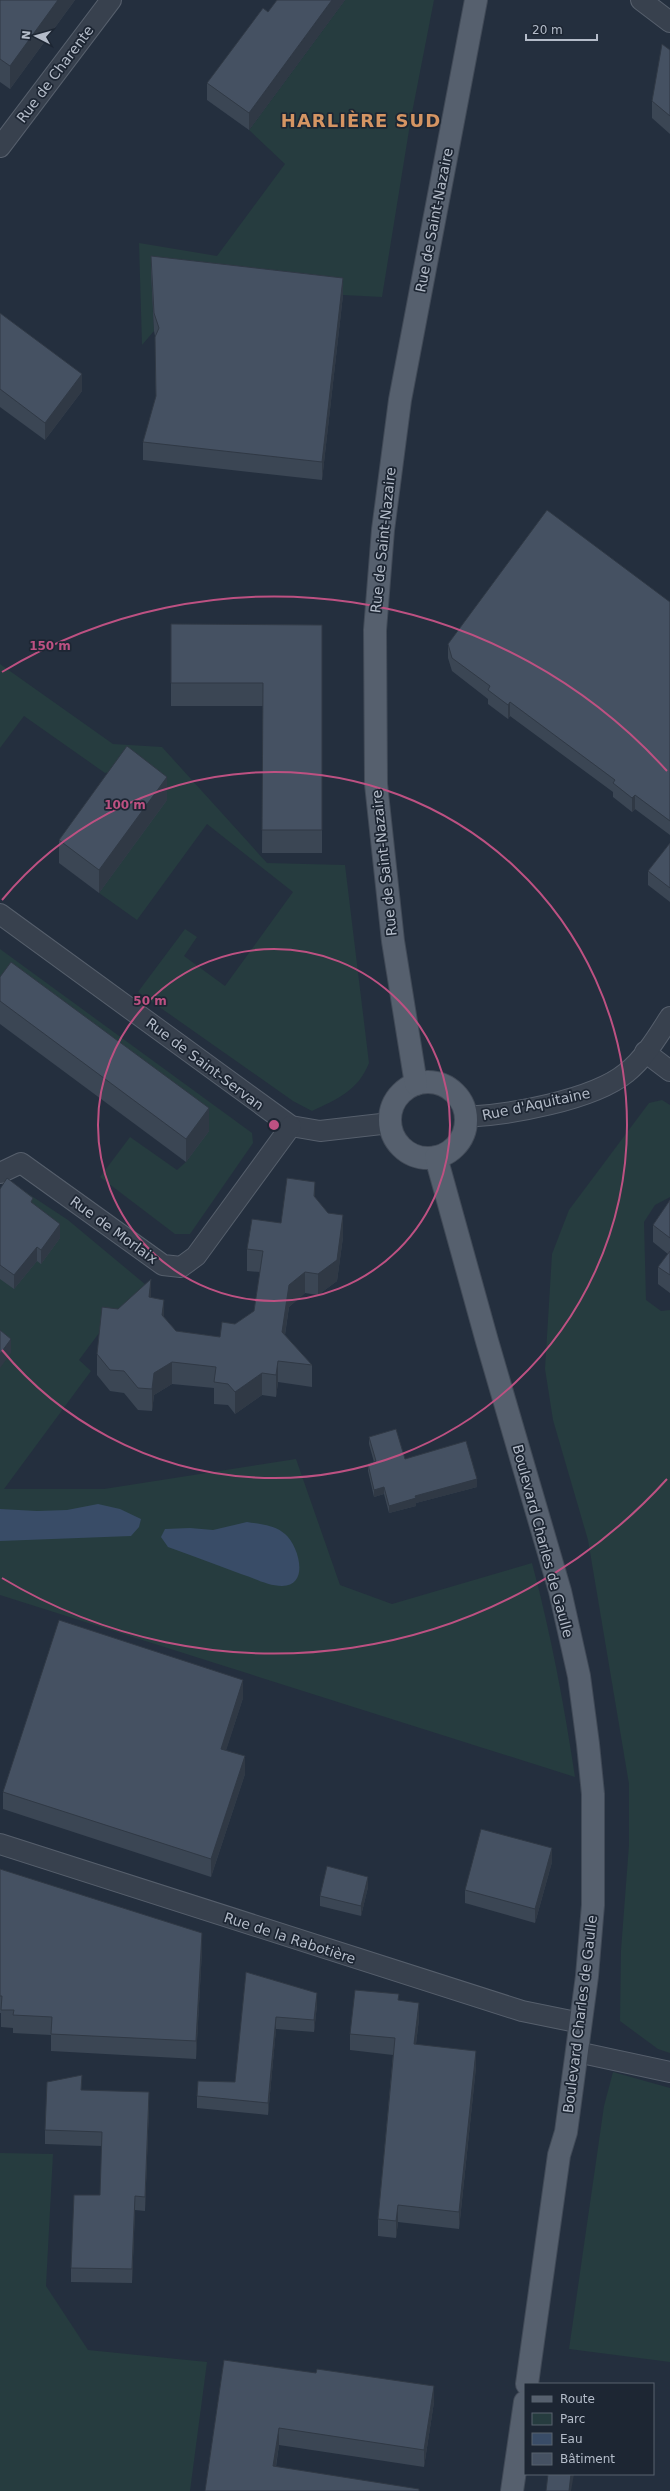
<svg xmlns="http://www.w3.org/2000/svg" width="670" height="2491" viewBox="0 0 670 2491" font-family="'DejaVu Sans',sans-serif">
<style>
.green{fill:#263c3f}
.water{fill:#394c67}
.lines{fill:none;stroke-linecap:round;stroke-linejoin:round}
.minor-casing{stroke:#565f6c;stroke-width:22}
.primary-casing{stroke:#414a57;stroke-width:24}
.minor{stroke:#38414e;stroke-width:20}
.primary{stroke:#56606e;stroke-width:22}
.wall{fill:#3b4654}
.shaded-wall{fill:#303945}
.building{fill:#455162;stroke:#303945}
.ring{fill:none;stroke:#bd5182;stroke-width:2}
.labels{text-anchor:middle;stroke-width:3.5;stroke-linejoin:round;paint-order:stroke}
.street-label{font-size:14px;fill:#b4bcc9;stroke:#1d2633}
.district-label{font-size:18px;font-weight:bold;letter-spacing:1px;fill:#d59563;stroke:#1d2633}
.centre{fill:#bd5182;stroke:#1d2633;stroke-width:2}
.ring-label{font-size:12px;text-anchor:middle;font-weight:bold;fill:#bd5182;stroke:#1d2633;stroke-width:3.5;stroke-linejoin:round;paint-order:stroke}
</style>
<rect width="100%" height="100%" fill="#242f3e"/>
<g class="green">
<path d="M345,0h89l-23,118 -29,179 -39,-2 -192,-22 3,58 -12,14 -3,-102 78,13 68,-92 -36,-34z"/>
<path d="M0,664l113,80 49,3 105,116 78,2 24,198c-11,28 -32,36 -57,48l-19,-10 -155,-109 47,-63 12,8 -13,19 41,30 68,-94 -86,-68 -70,96 -38,-27 68,-94 -40,-30 -22,4 -81,-57 -24,32z"/>
<path d="M0,949l252,184 1,10 -63,91h-15l-75,-57 30,-40 47,33 9,-8 22,-31 -208,-132z"/>
<path d="M662,1100l8,5v92l-15,8 -11,17 2,78 15,11 9,-1v743l-12,-4 -38,-28 1,-71 8,-105v-61l-41,-244 -35,-120 -8,-51 7,-115 17,-44 80,-107z"/>
<path d="M15,1185l53,35 78,65 -44,44 -23,31 12,11 -87,118h100l192,-30 44,126 52,19 140,-41c19,71 32,141 43,214l-575,-182v-402z"/>
<path d="M613,2072l57,16v274l-101,-13 35,-243z"/>
<path d="M0,2153l53,1 -7,132 42,64 119,12 -17,129h-190z"/>
</g>
<g class="water">
<path d="M98,1504l22,5 21,10 -2,8 -8,9 -131,5v-32l37,2 30,-1z"/>
<path d="M247,1522c12,2 28,3 38,12 14,12 25,52 -3,52 -14,0 -28,-8 -41,-12 -24,-9 -48,-18 -73,-27l-7,-10 4,-8 25,-1 23,2z"/>
</g>
<g class="lines">
<g class="minor-casing">
<g id="minor">
<path d="M641,0l29,22"/>
<path d="M0,147l111,-147"/>
<path d="M0,914l291,212 29,5 70,-8"/>
<path d="M645,1052l25,19"/>
<path d="M465,1117c44,-2 128,-17 161,-44 18,-14 32,-37 44,-56"/>
<path d="M0,1173l21,-10 142,102 18,2 15,-11 95,-130"/>
<path d="M0,1844l522,167 59,12"/>
<path d="M577,2052l93,20"/>
</g>
</g>
<g class="primary-casing">
<g id="primary">
<circle cx="428" cy="1120" r="38"/>
<path d="M416,1084l-23,-143 -17,-157 -1,-154 8,-100 17,-130 76,-400"/>
<path d="M436,1157l51,184 73,250 19,85 9,68 5,50v111l-6,71 -21,156 -7,23 -32,229"/>
<path d="M512,2491l13,-89"/>
</g>
</g>
<use href="#minor" class="minor"/>
<use href="#primary" class="primary"/>
</g>
<g class="wall">
<path d="M0,0h75l-65,89 -10,-7z"/>
<path d="M277,0h68l-96,130 -42,-30v-17l61,-71z"/>
<path d="M670,50v84l-18,-16v-17z"/>
<path d="M151,256l192,39 -21,185 -179,-20v-18l13,-44 -1,-43v-19l-1,-5 -3,-58z"/>
<path d="M0,313l82,78 -37,49 -45,-33z"/>
<path d="M670,602v233l-35,-26 -3,3 -19,-15v-5l-103,-76 -2,3 -20,-15v-5l-36,-28 -4,-13v-14z"/>
<path d="M171,624l151,1v228h-60l1,-147h-92z"/>
<path d="M167,800l-68,93 -40,-30v-23z"/>
<path d="M670,843v59l-22,-17v-14z"/>
<path d="M0,977l209,154 -23,31 -186,-138z"/>
<path d="M0,1189l33,15 27,34 -19,26 -4,-3 -23,28 -14,-10z"/>
<path d="M315,1198l28,39 -6,44 -19,14 -13,-2 -16,14 -4,28 27,30v22l-34,-5 -2,15 -14,-2 -27,19 -7,-9 -14,-1v-16l-42,-4 -18,11 -2,16 -14,-1 -14,-17 -14,-2 -13,-16v-21l21,-45 33,-11 13,19 12,14 44,6 15,-13 19,-13 6,-39 -13,-1v-22z"/>
<path d="M670,1200v93l-12,-9v-17l10,-13 -15,-12v-17z"/>
<path d="M369,1437l36,22 72,28 -61,16v3l-27,7 -5,-19 -10,3 -6,-26v-7l6,-2 -5,-18z"/>
<path d="M243,1698l-17,52 19,24 -34,103 -208,-68v-17z"/>
<path d="M552,1862l-17,61 -70,-20v-13z"/>
<path d="M0,1869l202,81 -6,109 -145,-8v-16l-38,-2v-5l-12,-1v-14h-1z"/>
<path d="M368,1887l-7,29 -41,-10v-10z"/>
<path d="M246,1972l71,33 -3,27 -38,-3 -8,86 -71,-7v-12l38,-14z"/>
<path d="M399,2000l20,19 -3,25 60,23 -17,162 -61,-7 -2,16 -18,-2v-17l15,-164 -43,-5v-16z"/>
<path d="M82,2090l67,16 -4,105 -10,-1 -3,73 -61,-1v-14l29,-73 2,-49 -57,-2v-14z"/>
<path d="M224,2360l210,42 -10,65 -145,-22 -3,22 143,24h-214z"/>
</g>
<g class="shaded-wall">
<path d="M58,0h17l-65,89v-23z"/>
<path d="M332,0h13l-96,130v-17z"/>
<path d="M343,278v17l-21,185v-18z"/>
<path d="M82,374v17l-37,49v-17z"/>
<path d="M510,702v14l-2,3v-14z"/>
<path d="M167,777v23l-68,93v-23z"/>
<path d="M635,795v14l-3,3v-14z"/>
<path d="M209,1108v23l-23,31v-23z"/>
<path d="M315,1182v21l-1,-7z"/>
<path d="M343,1215v22l-6,44 -19,14v-21z"/>
<path d="M60,1224v14l-19,26v-14z"/>
<path d="M37,1247v14l-23,28v-14z"/>
<path d="M305,1272v21l-16,14 -7,46v-21l7,-47z"/>
<path d="M151,1279v22l-2,-4z"/>
<path d="M164,1300v21l-2,-6z"/>
<path d="M11,1339v14l-11,15v-14z"/>
<path d="M278,1361v21l-2,15v-22z"/>
<path d="M172,1362v22l-18,11 -2,16v-22l2,-16z"/>
<path d="M262,1373v22l-27,19v-22z"/>
<path d="M477,1479v8l-61,16v3l-27,7v-7l26,-10z"/>
<path d="M384,1487v7l-10,3v-7z"/>
<path d="M243,1680v18l-22,68v-17z"/>
<path d="M245,1756v18l-34,103v-18z"/>
<path d="M552,1848v14l-17,61v-14z"/>
<path d="M368,1877v10l-7,29v-10z"/>
<path d="M202,1933v17l-6,109v-18z"/>
<path d="M317,1993v12l-3,27v-12z"/>
<path d="M419,2003v16l-5,41v-16z"/>
<path d="M276,2017v12l-8,86v-12z"/>
<path d="M476,2051v16l-17,162v-17z"/>
<path d="M149,2092v14l-4,105v-14z"/>
<path d="M135,2196v14l-3,73v-14z"/>
<path d="M398,2205v17l-2,16v-17z"/>
<path d="M434,2386v16l-10,65v-17z"/>
<path d="M279,2428v17l-6,38v-17z"/>
<path d="M571,2474h3l-3,17h-2z"/>
</g>
<g class="building">
<path d="M0,0h58l-48,66 -10,-7z"/>
<path d="M277,0h55l-83,113 -42,-30 56,-75 5,4z"/>
<path d="M662,44l8,6v66l-18,-15z"/>
<path d="M151,256l192,22 -21,184 -179,-20 13,-46 -1,-59 4,-9 -5,-15z"/>
<path d="M0,313l82,61 -37,49 -45,-34z"/>
<path d="M547,510l123,92v219l-35,-26 -3,3 -19,-15 2,-3 -105,-78 -2,3 -20,-15 2,-4 -38,-28 -4,-14z"/>
<path d="M171,624l151,1v205h-60l1,-147h-92z"/>
<path d="M127,746l40,31 -68,93 -40,-30z"/>
<path d="M670,843v45l-22,-17z"/>
<path d="M11,962l198,146 -23,31 -186,-138v-24z"/>
<path d="M7,1178l26,20 -2,4 29,22 -19,26 -4,-3 -23,28 -14,-10v-76z"/>
<path d="M287,1178l28,4 -1,14 14,17 15,2 -6,45 -19,14 -13,-2 -16,13 -7,47 30,33 -34,-4 -2,14 -14,-2 -27,19 -7,-8 -14,-2 2,-15 -44,-5 -18,11 -2,16 -14,-1 -14,-17 -14,-1 -13,-16 5,-47 16,2 33,-30 -2,18 15,3 -2,15 14,16 44,6 2,-15 13,2 19,-13 9,-60 -16,-2 5,-30 29,4z"/>
<path d="M670,1200v38l-17,-13z"/>
<path d="M670,1251v24l-12,-8z"/>
<path d="M0,1330l11,9 -11,15z"/>
<path d="M396,1429l9,30 61,-18 11,38 -62,17 1,2 -27,8 -5,-19 -10,3 -6,-26 8,-3 -7,-24z"/>
<path d="M59,1620l184,60 -22,69 24,7 -34,103 -208,-67z"/>
<path d="M481,1829l71,19 -17,61 -70,-19z"/>
<path d="M327,1866l41,11 -7,29 -41,-10z"/>
<path d="M0,1869l202,64 -6,108 -145,-7 1,-17 -39,-2 1,-5h-13l1,-14h-2z"/>
<path d="M246,1972l71,21 -3,27 -38,-3 -8,86 -71,-7 1,-15 37,1z"/>
<path d="M355,1990l44,4 -1,6 21,3 -5,41 62,7 -17,161 -61,-7 -2,16 -18,-2 17,-181 -45,-4z"/>
<path d="M82,2075l-1,15 68,2 -4,105 -10,-1 -3,73 -61,-1 3,-73h26l2,-63 -57,-2 2,-48z"/>
<path d="M224,2360l92,13 1,-4 117,17 -10,64 -145,-22 -6,38 146,23v2h-214z"/>
<path d="M548,2474h23l-2,17h-23z"/>
</g>
<g class="ring">
<circle cx="274" cy="1125" r="176"/>
<path d="M2 900A353 353 0 1 1 2 1350"/>
<path d="M667 1479A529 529 0 0 1 2 1578M2 672A529 529 0 0 1 667 771"/>
</g>
<g class="labels">
<g class="street-label">
<text transform="translate(55 74) rotate(-53)" y="5">Rue de Charente</text>
<text transform="translate(434 220) rotate(-79)" y="5">Rue de Saint-Nazaire</text>
<text transform="translate(383 540) rotate(-84)" y="5">Rue de Saint-Nazaire</text>
<text transform="translate(384 863) rotate(-96)" y="5">Rue de Saint-Nazaire</text>
<text transform="translate(205 1064) rotate(37)" y="5">Rue de Saint-Servan</text>
<text transform="translate(536 1104) rotate(-12)" y="5">Rue d'Aquitaine</text>
<text transform="translate(114 1230) rotate(36)" y="5">Rue de Morlaix</text>
<text transform="translate(543 1541) rotate(75)" y="5">Boulevard Charles de Gaulle</text>
<text transform="translate(290 1938) rotate(18)" y="5">Rue de la Rabotière</text>
<text transform="translate(580 2014) rotate(-83)" y="5">Boulevard Charles de Gaulle</text>
</g>
<g class="district-label">
<text x="361" y="127">HARLIÈRE SUD</text>
</g>
</g>
<circle cx="274" cy="1125" r="6" class="centre"/>
<g class="ring-label">
<text x="50" y="650">150 m</text>
<text x="125" y="809">100 m</text>
<text x="150" y="1005">50 m</text>
</g>
<rect x="524" y="2383" width="130" height="92" fill="#1d2633" stroke="#59626f"/>
<rect x="532" y="2396" width="20" height="6" fill="#56606e" stroke="#59626f"/>
<text x="560" y="2403" font-size="12" fill="#b4bcc9">Route</text>
<rect x="532" y="2413" width="20" height="12" fill="#263c3f" stroke="#59626f"/>
<text x="560" y="2423" font-size="12" fill="#b4bcc9">Parc</text>
<rect x="532" y="2433" width="20" height="12" fill="#394c67" stroke="#59626f"/>
<text x="560" y="2443" font-size="12" fill="#b4bcc9">Eau</text>
<rect x="532" y="2453" width="20" height="12" fill="#455162" stroke="#59626f"/>
<text x="560" y="2463" font-size="12" fill="#b4bcc9">Bâtiment</text>
<g transform="translate(36 36) rotate(276)" stroke="#1d2633" stroke-width="3" paint-order="stroke">
<path d="M0-3L7 15L0 10L-7 15Z" fill="#b4bcc9"/>
<text y="-6" font-size="11" font-weight="bold" text-anchor="middle" fill="#b4bcc9">N</text>
</g>
<path d="M526 34v6h71v-6" fill="none" stroke="#b4bcc9" stroke-width="2"/>
<text x="532" y="34" font-size="12" fill="#b4bcc9" stroke="#1d2633" stroke-width="3" paint-order="stroke">20 m</text>
</svg>
